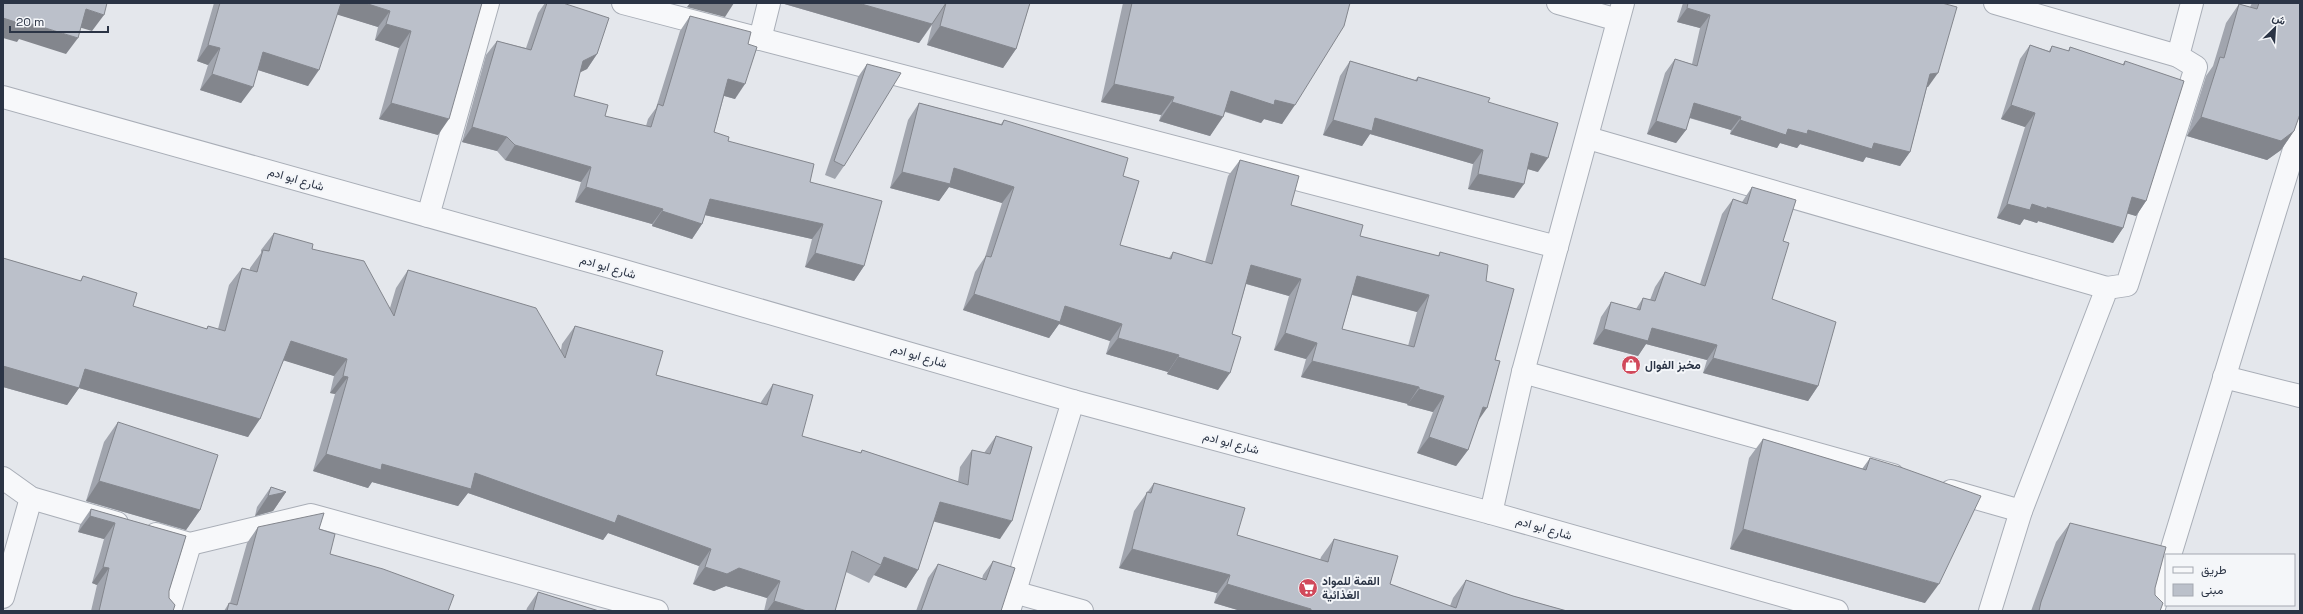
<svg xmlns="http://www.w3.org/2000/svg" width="2303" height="614" viewBox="0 0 2303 614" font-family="'Space Grotesk',Vazirmatn,sans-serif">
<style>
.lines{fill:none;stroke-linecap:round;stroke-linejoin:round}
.minor-casing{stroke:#a9aeb7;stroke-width:24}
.tertiary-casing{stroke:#a9aeb7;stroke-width:24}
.minor{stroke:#f7f8fa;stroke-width:22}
.tertiary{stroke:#f7f8fa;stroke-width:22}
.wall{fill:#a1a5ae;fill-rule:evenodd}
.shaded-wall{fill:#83868d}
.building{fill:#bbc0ca;stroke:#83868d;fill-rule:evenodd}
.labels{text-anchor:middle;stroke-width:4;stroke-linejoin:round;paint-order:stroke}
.street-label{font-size:12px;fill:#2b3445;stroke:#f4f6f9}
.poi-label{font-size:12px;font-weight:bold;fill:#2b3445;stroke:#f4f6f9;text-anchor:start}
</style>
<rect width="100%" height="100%" fill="#e4e7ec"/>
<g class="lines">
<g class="minor-casing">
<g id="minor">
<path d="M623,3l934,244"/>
<path d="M1558,3l60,17"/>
<path d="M1995,3l183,53"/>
<path d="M760,39l9,-36"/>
<path d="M1588,138l519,150"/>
<path d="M428,216l60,-213"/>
<path d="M1523,372l370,103"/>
<path d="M2224,377l76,19"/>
<path d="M3,478l28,20 86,25"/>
<path d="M1951,491l70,20"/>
<path d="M156,534l34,10 121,-29 346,96"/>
<path d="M2170,555l130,-425"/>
<path d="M1014,592l68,19"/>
<path d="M3,597l28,-99"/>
<path d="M170,611l20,-67"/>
<path d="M1009,611l64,-210"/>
<path d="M1990,611l31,-100 86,-223 20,-3 69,-218 -18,-11 14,-53"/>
<path d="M2153,611l13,-45"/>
</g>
</g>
<g class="tertiary-casing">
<g id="tertiary">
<path d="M3,97l618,173 452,131 418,112 346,98"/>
<path d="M1491,513l32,-141 100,-369"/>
</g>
</g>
<use href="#minor" class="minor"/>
<use href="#tertiary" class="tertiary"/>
</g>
<g class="wall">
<path d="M214,3h268l-44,132 -59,-16 20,-71 -24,-8 3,-13 -41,-13 -29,72 -50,-16 -17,33 -41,-13 8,-25 -11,-4z"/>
<path d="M545,3h18l34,51 -10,15 -7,3 -6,24 31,20 41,10 2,-7 8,-11 24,-77 10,-15 58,28 -13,55 -11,-3 -10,36 14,9 82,41 54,84 -10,15 -49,-14 7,-28 -107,-24 -3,9 -10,15 -40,-13v-2l-77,-22 6,-20 -76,-22 -8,-9 -35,-9 24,-87 11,-14 29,7 12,-35z"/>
<path d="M781,3h249l-14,46 -13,19 -76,-23 5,-20 -13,18z"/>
<path d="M1123,3h227l-68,121 -18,-5 -3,4 -36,-11 -15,24 -51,-15 2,-6 -60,-13z"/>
<path d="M1683,3h259l-14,84h-1l-17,65 -10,14 -34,-9 -3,5 -63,-18 -3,4 -17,-5 -3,5 -47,-14 1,-4 -42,-12 -3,12 -10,13 -29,-9 18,-61 10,-14 17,5 8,-36 -23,-6z"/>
<path d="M2252,3h48l-6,128 -13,19 -14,10 -80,-24 19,-60 7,-10 13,-43 13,-19 11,3z"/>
<path d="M2030,45l19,6 3,-5 16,5 2,-4 52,18 3,-4 21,140 -10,15 -9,-3 -4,15 -10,15 -75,-22 -1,2 -13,-4 -4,6 -23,-7 28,-91 -24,-8 19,-60z"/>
<path d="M1350,61l65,19 3,-3 70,25 50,70 -10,-3 -14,29 -46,-9 5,-25 -103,-30 -8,12 -39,-11 17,-59z"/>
<path d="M867,64l-23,102 -9,13 -10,-4 33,-98z"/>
<path d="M919,103l82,21 3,-4 119,56 -3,69 49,13 4,-6 32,10 23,-86 12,-16 51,45 69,31 78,20 2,-4 46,29 -8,139 -10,30 -12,16 -39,-13 16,-41 -26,-7 1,-1 -107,-27 5,-18 -32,-9 15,-54 -43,-12 -14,50 -14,56 -51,-16 1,-2 -62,-18 4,-13 -51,-17 -10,14 -86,-28 12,-38 10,-15 17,-54 -53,-16 -10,14 -49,-13 18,-68zM1352,295l65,17 -9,34 -66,-17z"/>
<path d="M1752,187l31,54 -11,58 46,87 -10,15 -105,-28 4,-13 -61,-16 -8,12 -45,-12 8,-27 10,-15 25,7 7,-11 7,2 5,-13 10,-15 35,12 22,-70 11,-15 9,3z"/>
<path d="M274,233l38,16 78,59 6,-20 12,-18 153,80 1,-6 13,-18 81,49 105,28v-1l12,-18 29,52 58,17 2,-3 96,32 2,-15 12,-17 12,3 12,-17 4,103 -66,-18 -16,49 -12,18 -32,-13 -5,8 -23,-11 -11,39h-71l3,-13 -41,-12 -12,5 -21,-7 6,-18 -91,-33 -5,7 -135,-47 -10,13 -86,-24 -4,6 -55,-17 22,-77 -5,-1 4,-17 -50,-16 -36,77 -169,-49 -12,17 -64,-18v-129l77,23 3,-5 50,30 73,23 2,-3 10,3 11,-44 13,-17 8,2v-2l11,-15v-3z"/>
<path d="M118,422l82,88 -14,20 -100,-29 18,-59z"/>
<path d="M1763,439l99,30 8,-11 55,145 -195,-54 19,-91z"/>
<path d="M1154,483l83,52 83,25 1,-3 13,-18 56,45 60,22 3,-8 13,-18 47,16 54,15h-326l-27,-8 3,-10 -98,-25 15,-57z"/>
<path d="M271,487l15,5 -13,19 -18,5 2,-9z"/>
<path d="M91,509l95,27 -17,55v7l4,13h-82l6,-26 -5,-2 12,-44 -26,-7 2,-7z"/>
<path d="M2070,523l85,65v7l5,16h-129l25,-69z"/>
<path d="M258,527l61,2 11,25 118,57h-224l5,-8h1l17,-60z"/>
<path d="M993,561l8,50h-85l12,-33 10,-14 44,15 1,-4z"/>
<path d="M538,592l61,19h-73l1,-3z"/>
</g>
<g class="shaded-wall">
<path d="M338,3h27l25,8 -12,16 -46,-14z"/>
<path d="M690,3h44l-9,14 -38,-10z"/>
<path d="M781,3h77l74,21 -13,19z"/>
<path d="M1687,8l23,7 -10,13 -23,-6z"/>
<path d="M86,9l18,6 -12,16 -17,-5z"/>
<path d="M3,18l26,5 49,15 -12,16 -47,-15 -2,3 -14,-4z"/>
<path d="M386,24l25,7 -12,17 -24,-8z"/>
<path d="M940,26l76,23 -13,19 -76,-23z"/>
<path d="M208,45l12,3 -12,17 -11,-4z"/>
<path d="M263,52l56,18 -11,16 -56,-18z"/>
<path d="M597,54l-10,15 -14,7 10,-15z"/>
<path d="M1938,73l-10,14 -7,1 9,-14z"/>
<path d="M212,74l41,13 -12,16 -41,-13z"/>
<path d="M728,79l17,5 -10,15 -17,-5z"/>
<path d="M1114,84l60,13 -13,18 -60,-13z"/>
<path d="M1231,91l44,9 20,5 -13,19 -18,-5 -3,4 -43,-14z"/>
<path d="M1172,102l51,15 -13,19 -51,-15z"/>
<path d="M391,103l58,16 -11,16 -59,-16z"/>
<path d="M1694,103l47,14 -10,13 -47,-14z"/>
<path d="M2011,105l24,8 -10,14 -24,-8z"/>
<path d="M2201,117l93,14 -13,19 -14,10 -80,-24z"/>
<path d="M1375,118l108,32 -10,14 -103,-30 -8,12 -39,-11 10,-15z"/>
<path d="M1740,120l48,9 20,1 66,13 36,9 -10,14 -34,-9 -3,5 -63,-18 -3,4 -17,-5 -3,5 -47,-14z"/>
<path d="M1656,121l30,9 -10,13 -29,-9z"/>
<path d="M472,127l35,10 -10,14 -35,-9z"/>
<path d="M515,145l76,22 -10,15 -76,-22z"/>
<path d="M1531,153l17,5 -10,14 -17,-5z"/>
<path d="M954,168l60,19 -12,16 -53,-16 -10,14 -49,-13 12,-16z"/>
<path d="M1478,174l46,10 -10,14 -46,-9z"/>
<path d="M586,187l77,22 -11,15 -77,-22z"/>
<path d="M2132,197l14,4 -10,15 -14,-4z"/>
<path d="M710,199l113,25 -11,15 -112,-25z"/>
<path d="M2007,204h25l15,3 76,21 -10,15 -75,-22 -1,2 -13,-4 -4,6 -23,-7z"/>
<path d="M662,211l40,13 -10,15 -40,-13z"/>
<path d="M815,253l49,13 -10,15 -49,-14z"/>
<path d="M1251,265l50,14 -12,17 -49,-14z"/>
<path d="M1357,276l72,19 -12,17 -71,-19z"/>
<path d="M974,294l91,12 57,18 -12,17 -51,-17 -10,14 -86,-28z"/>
<path d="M1652,328l65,17 -10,15 -61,-16 -8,12 -45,-12 11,-15z"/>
<path d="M1285,333l32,10 -11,16 -32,-9z"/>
<path d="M1118,338l61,17 -11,17 -62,-18z"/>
<path d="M291,341l56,18 -13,17 -55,-17z"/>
<path d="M1178,357l52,16 -12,17 -51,-16z"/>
<path d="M1713,358l105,28 -10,15 -105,-28z"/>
<path d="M1312,361l107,26 -11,17 -107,-27z"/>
<path d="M3,366l82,3 175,50 -12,18 -169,-49 -12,17 -64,-18z"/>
<path d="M343,376l5,1 -13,17 -5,-1z"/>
<path d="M1419,389l25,7 -11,16 -26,-7z"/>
<path d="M1483,407l4,1 -11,16z"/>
<path d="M1429,437l39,13 -12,16 -39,-13z"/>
<path d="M326,454l56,10 93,9 143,42 93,34 -12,17 -91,-33 -5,7 -135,-47 -10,13 -86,-24 -4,6 -55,-17z"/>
<path d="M99,481l101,29 -14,20 -100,-29z"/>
<path d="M286,492l-13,19 -18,5 13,-20z"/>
<path d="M940,502l72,19 -12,18 -72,-19z"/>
<path d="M90,516l25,7 -11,16 -26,-7z"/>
<path d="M1743,529l196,55 -14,19 -195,-54z"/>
<path d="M1132,549l98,26 -13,18 -98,-25z"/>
<path d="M884,557l34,13 -12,18 -32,-13 7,-10z"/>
<path d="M103,567l6,1 -12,17 -5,-2z"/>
<path d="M705,567l34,1 41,13 -13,17 -41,-12 -12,5 -21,-7z"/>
<path d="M1227,584l84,25 -1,2h-69l-27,-8z"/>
<path d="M774,601l33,10h-40z"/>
</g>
<g class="building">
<path d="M3,3h104l-3,12 -18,-6 -8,29 -49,-15 -1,3 -25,-8z"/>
<path d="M220,3h121l-22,67 -56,-18 -10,35 -41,-13 8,-26 -12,-3z"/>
<path d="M365,3h117l-33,116 -58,-16 20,-72 -25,-7 4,-13z"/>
<path d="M547,3h16l46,15 -12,36 -14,7 -9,35 34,9 -3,11 46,11 7,-23 5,2 27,-90 61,16 -3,12 9,3 -12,37 -17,-5 -14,53 15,5 -1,4 86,23 -4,18 72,19 -18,65 -49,-13 8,-29 -113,-25 -8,25 -40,-13 1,-2 -77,-22 5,-20 -76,-22 -8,-8 -35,-10 25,-86 34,9z"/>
<path d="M858,3h172l-14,46 -76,-23 6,-23 -14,21z"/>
<path d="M1132,3h218l-6,23 -49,79 -20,-5 -1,5 -43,-14 -8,26 -51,-15 2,-5 -60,-13z"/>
<path d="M1688,3h254l15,4 -19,66 -8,1 -20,78 -36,-9 -2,6 -64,-19 -1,4 -19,-5 -2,6 -46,-15 1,-3 -47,-14 -8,27 -30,-9 19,-62 22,7 13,-51 -23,-7z"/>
<path d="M2259,3h41v111l-6,17 -13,10 -80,-24 19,-60 4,1 15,-54 18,5z"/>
<path d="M2030,45l20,7 2,-6 17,5 1,-4 54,18 1,-4 59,20 -38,120 -14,-4 -9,31 -76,-21v2l-15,-5 -2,6 -23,-6 28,-91 -24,-8z"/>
<path d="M1350,61l67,20 1,-4 72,21 -2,4 70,21 -10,35 -17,-5 -7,31 -46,-10 5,-24 -108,-32 -3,13 -39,-11z"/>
<path d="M867,64l34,9 -57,93 -10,-5z"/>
<path d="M919,103l83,22 2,-5 124,38 -5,18 16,5 -19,64 51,14 2,-7 39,12 28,-104 59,16 -8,29 72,20 -3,11 79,20 1,-4 48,13 -2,16 28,8 -19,71 5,1 -13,47 -4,-1 -15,43 -39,-13 15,-41 -25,-7v-2l-107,-26 5,-18 -32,-10 16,-54 -50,-14 -19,69 9,3 -11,36 -52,-16 1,-2 -61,-17 4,-14 -57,-18 -5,16 -86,-28 12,-38 5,1 23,-70 -60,-19 -4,16 -48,-12zM1357,276l72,19 -15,52 -72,-18z"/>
<path d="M1752,187l44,13 -13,41 6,2 -17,56 64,23 -18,64 -105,-28 4,-13 -65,-17 -4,13 -44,-12 7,-27 29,8 3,-12 12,3 10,-29 40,14 28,-87 14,5z"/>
<path d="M274,233l39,11 -1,5 52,12 30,55 14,-46 128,38 29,50 10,-32 88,25 -7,24 111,30 6,-21 40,11 -11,41 59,17 1,-3 106,35 4,-35 18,4 6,-18 36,11 -20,74 -72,-19 -22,68 -34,-13 -3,8 -29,-14 -17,60h-28l-33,-10 6,-20 -41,-13 -12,6 -22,-7 6,-18 -93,-34 -3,8 -140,-50 -4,16 -89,-25 -1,6 -55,-16 22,-77 -5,-1 4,-17 -56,-18 -31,78 -175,-50 -6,19 -76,-22v-108l78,23 2,-5 54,17 -4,13 74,23 1,-3 17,5 17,-63 15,4 6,-22 6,1z"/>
<path d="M118,422l100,33 -18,55 -101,-29z"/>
<path d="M1763,439l103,31 4,-12 30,9 81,29 -42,88 -196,-55z"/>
<path d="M1154,483l91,25 -8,27 91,27 6,-23 64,17 -8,28 66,24 10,-28 47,16 54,15h-256v-2l-84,-25 3,-9 -98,-26 15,-57 4,1z"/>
<path d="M271,487l15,5 -18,4z"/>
<path d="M91,509l95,27 -17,55v7l6,7 -2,6h-74l10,-43 -6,-1 12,-44 -25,-7z"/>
<path d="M324,513l-5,16 16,5 -5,20 53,15 71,26 -6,16h-221l2,-8 8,2 21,-78z"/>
<path d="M2070,523l96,24 -11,41v7l8,8 -3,8h-121l2,-9z"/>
<path d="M993,561l22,7 -14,43h-80l17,-47 48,16z"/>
<path d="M538,592l61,19h-66z"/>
</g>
<defs>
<g id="shop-disc" transform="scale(1)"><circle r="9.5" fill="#d1495b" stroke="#f4f6f9"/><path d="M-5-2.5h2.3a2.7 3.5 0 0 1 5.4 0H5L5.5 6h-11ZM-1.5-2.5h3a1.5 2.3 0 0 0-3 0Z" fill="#fff"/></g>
<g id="supermarket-disc" transform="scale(1)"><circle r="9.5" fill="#d1495b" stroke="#f4f6f9"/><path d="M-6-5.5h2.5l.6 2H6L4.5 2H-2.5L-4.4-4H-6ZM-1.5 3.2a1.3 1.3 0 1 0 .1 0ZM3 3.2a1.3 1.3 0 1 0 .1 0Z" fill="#fff"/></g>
</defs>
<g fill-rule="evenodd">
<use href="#shop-disc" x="1631" y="365"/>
<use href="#supermarket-disc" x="1308" y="588"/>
</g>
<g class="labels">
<g class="street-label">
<text transform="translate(296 179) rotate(16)" y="4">شارع ابو ادم</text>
<text transform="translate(608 267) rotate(16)" y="4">شارع ابو ادم</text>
<text transform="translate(919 356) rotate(16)" y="4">شارع ابو ادم</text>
<text transform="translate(1231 443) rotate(15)" y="4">شارع ابو ادم</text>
<text transform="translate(1544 528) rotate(16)" y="4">شارع ابو ادم</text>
</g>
<g class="poi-label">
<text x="1645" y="369">مخبز الفوال</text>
<text x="1322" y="585">القمة للمواد<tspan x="1322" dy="14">الغذائية</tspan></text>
</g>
</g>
<rect width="2303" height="614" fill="none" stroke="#2b3445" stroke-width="8"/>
<rect x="2165" y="554" width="130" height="52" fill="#f4f6f9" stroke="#a4a8b1"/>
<rect x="2173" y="567" width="20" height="6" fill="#f7f8fa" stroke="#a4a8b1"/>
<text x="2201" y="574" font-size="12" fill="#2b3445">طريق</text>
<rect x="2173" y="584" width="20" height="12" fill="#bbc0ca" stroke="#a4a8b1"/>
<text x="2201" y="594" font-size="12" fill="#2b3445">مبنى</text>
<g transform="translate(2275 28) rotate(25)" stroke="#f4f6f9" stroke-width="3" paint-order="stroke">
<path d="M0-3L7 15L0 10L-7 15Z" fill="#2b3445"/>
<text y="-6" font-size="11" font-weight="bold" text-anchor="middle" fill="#2b3445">ش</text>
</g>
<path d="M10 26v6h98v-6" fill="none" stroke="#2b3445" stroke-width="2"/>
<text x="16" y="26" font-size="12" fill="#2b3445" stroke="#f4f6f9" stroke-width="3" paint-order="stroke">20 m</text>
</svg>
